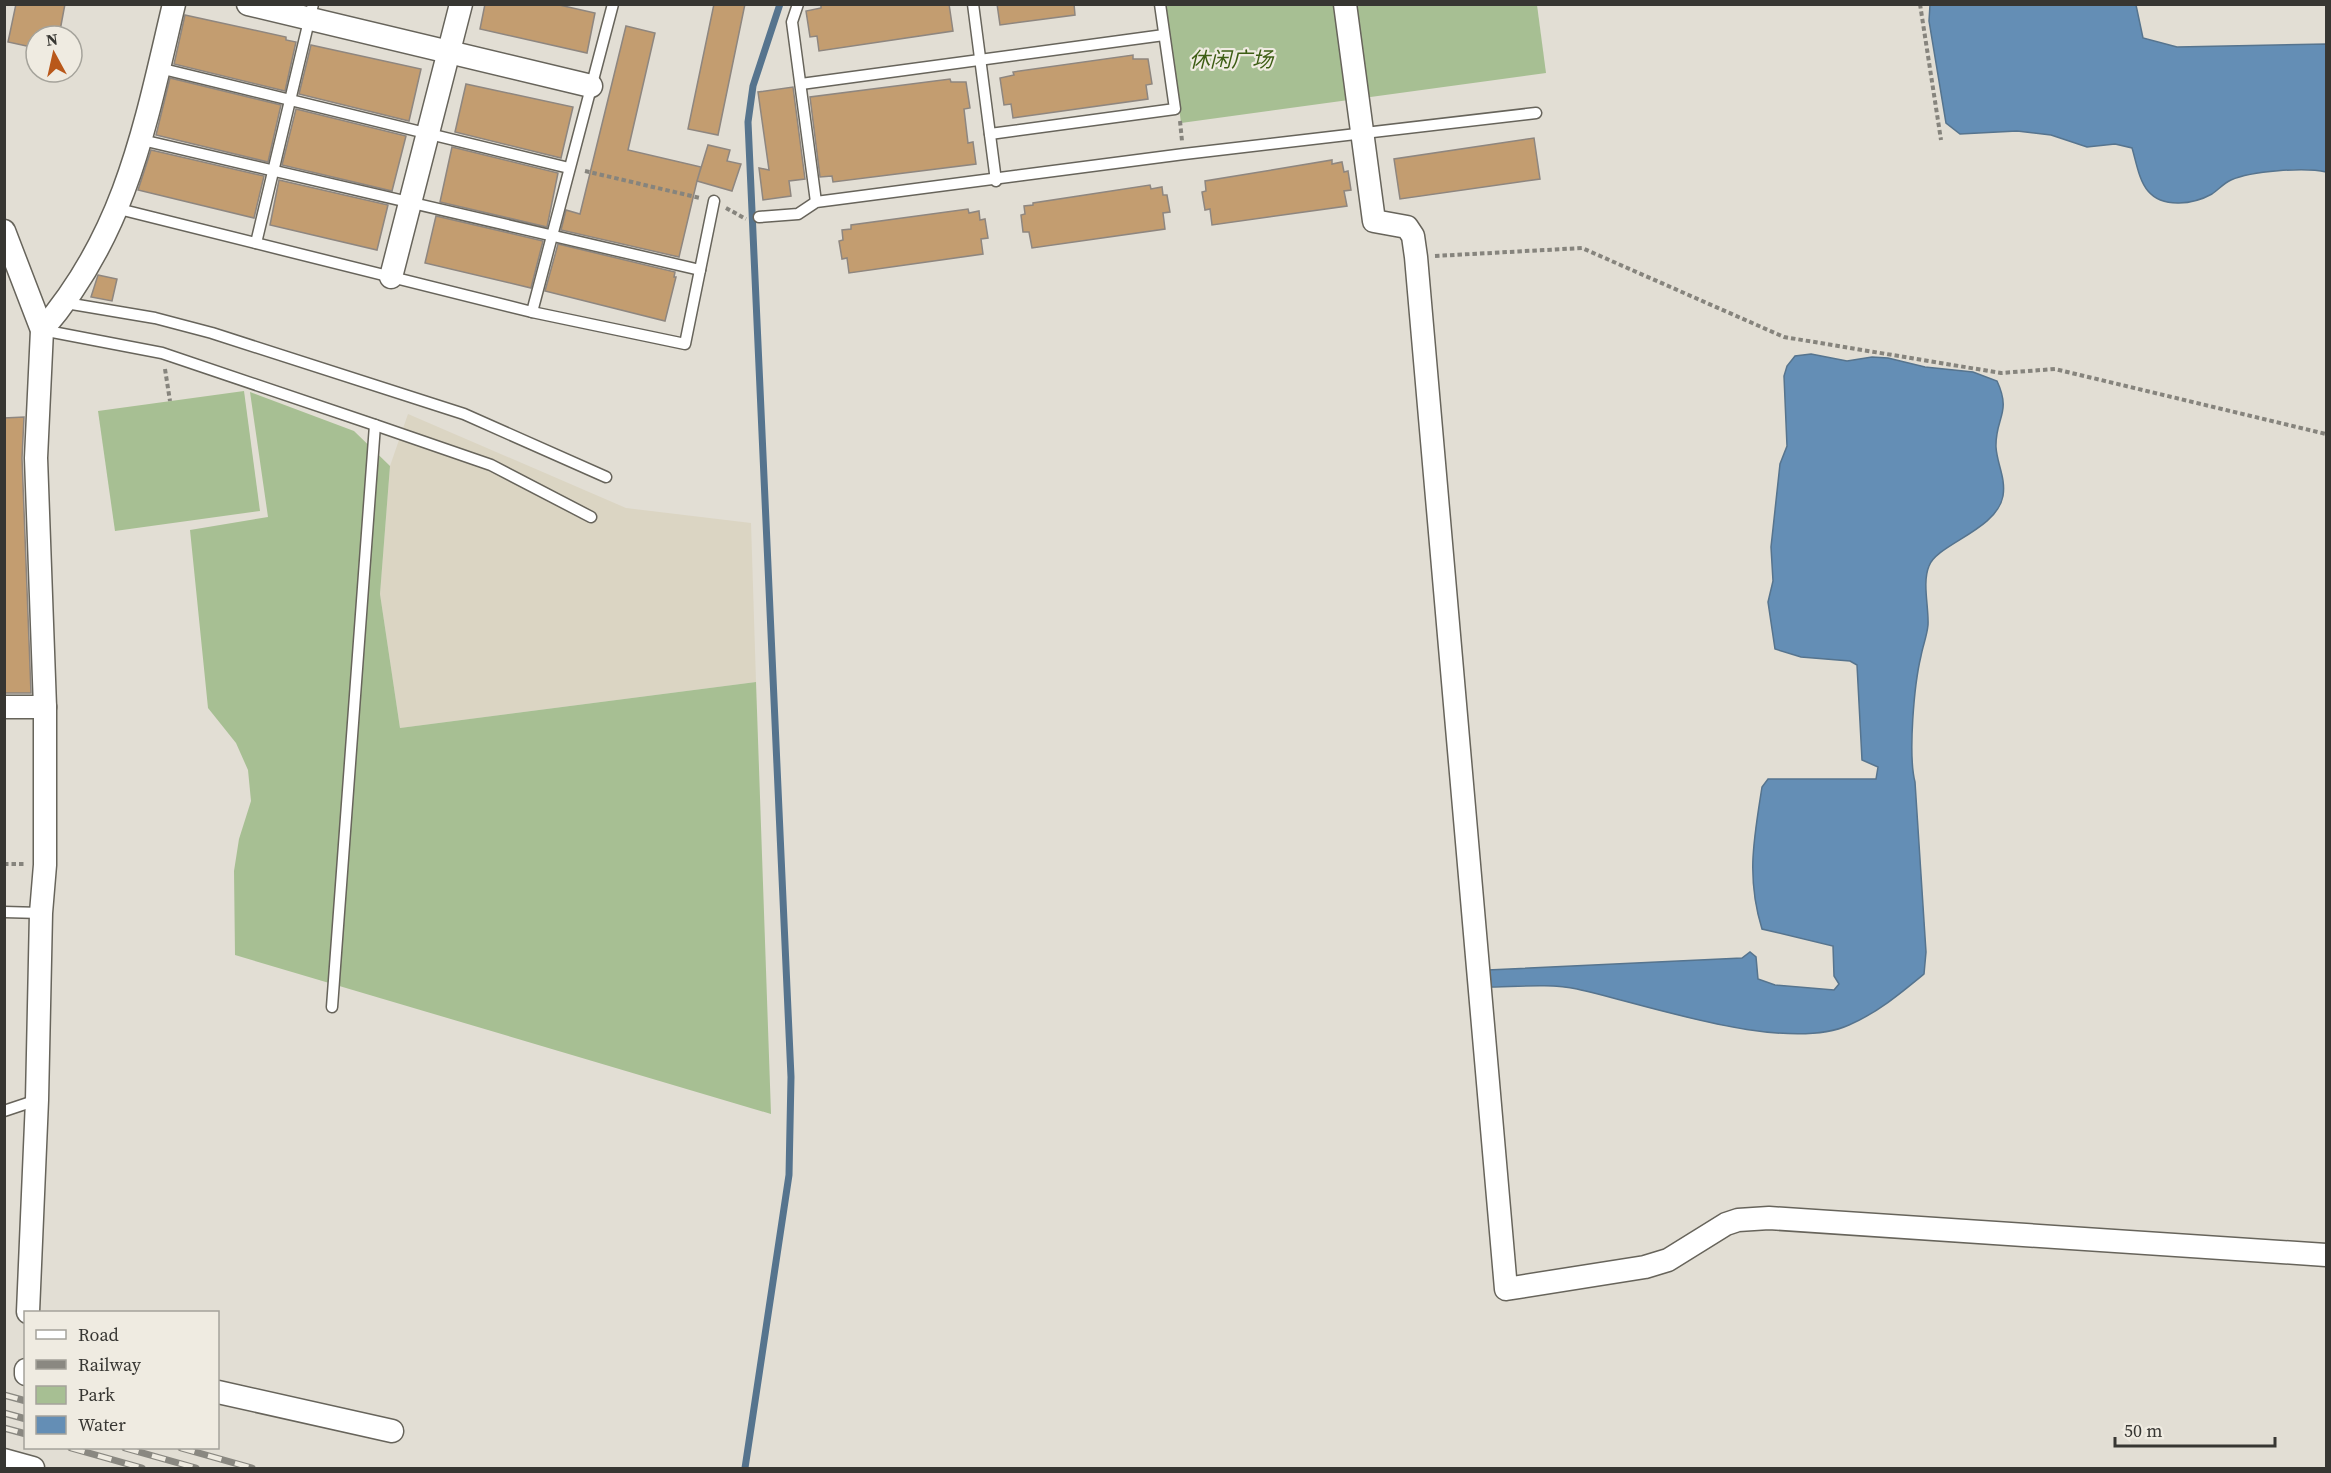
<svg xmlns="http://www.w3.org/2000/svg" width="2331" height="1473" viewBox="0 0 2331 1473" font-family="'Source Serif 4','Noto Sans SC',serif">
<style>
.built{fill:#dbd5c3}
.green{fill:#a7bf93}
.water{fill:#648eb5;stroke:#56748e;stroke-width:1.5}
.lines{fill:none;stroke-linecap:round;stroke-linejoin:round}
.stream{stroke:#56748e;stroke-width:7}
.building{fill:#c39d70;stroke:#8e867f;stroke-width:1.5}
.service-casing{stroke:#67645b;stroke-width:13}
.minor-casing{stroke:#67645b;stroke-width:25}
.path{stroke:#86847d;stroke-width:4;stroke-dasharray:4.5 3;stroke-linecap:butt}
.service{stroke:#fff;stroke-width:10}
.minor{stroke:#fff;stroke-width:22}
.rail-casing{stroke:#8a8881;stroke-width:7}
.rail{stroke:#efebe1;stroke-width:4.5;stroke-dasharray:14;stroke-linecap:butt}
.labels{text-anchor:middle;stroke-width:4.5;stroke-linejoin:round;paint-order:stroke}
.park-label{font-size:21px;font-style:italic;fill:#3d5d14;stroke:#efebe1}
</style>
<rect width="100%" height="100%" fill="#e2ded4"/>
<path class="built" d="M408,414l218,94 125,15 5,159 -356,46 -20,-134 10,-128z"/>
<g class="green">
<path d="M1166,5h371l9,68 -365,50z"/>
<path d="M244,391l16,120 -145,20 -17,-120z"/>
<path d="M250,392l104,39 36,35 -10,128 20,134 356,-46 15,432 -536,-159 -1,-84 5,-32 12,-38 -3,-31 -12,-27 -28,-35 -18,-178 78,-13z"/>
</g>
<g class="water">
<path d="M1930,5h206l7,33 34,9 149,-3v128c-21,-5 -75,-1 -95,8 -7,3 -13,10 -19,14 -18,10 -49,15 -64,-3 -9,-10 -12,-30 -16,-43l-17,-4 -28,3 -36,-12 -34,-4 -57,3 -14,-11 -17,-102z"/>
<path d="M1811,354l36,7 25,-4 16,1 37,9 48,5 24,9c15,32 -2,37 -1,66 1,17 10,31 7,49 -6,34 -66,48 -74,70 -7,17 0,41 -1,59 -1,11 -5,20 -7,31 -7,29 -13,99 -6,126l11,170 -2,22c-23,19 -47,39 -75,51 -64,29 -204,-21 -272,-36 -27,-6 -64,-2 -92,-2l3,-17 254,-12 8,-6 6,5 2,22 17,6 59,5 5,-6 -5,-8 -1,-30 -71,-17c-16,-52 -8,-91 0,-142l6,-8h108l2,-12 -16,-7 -5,-95 -7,-4 -49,-4 -26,-8 -7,-47 5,-21 -2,-34 9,-83 7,-18 -3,-70 3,-10 8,-10z"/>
</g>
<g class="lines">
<path class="stream" d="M745,1468l44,-293 2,-98 -43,-955 5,-36 27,-82"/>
</g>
<g class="building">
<path d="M16,4h49l-6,32h-23v12l-28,-6z"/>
<path d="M485,4h70l40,9 -8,40 -107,-24z"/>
<path d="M714,4h31l-27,131 -30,-6z"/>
<path d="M821,4h128l4,27 -134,20 -2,-15 -7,1 -4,-26 15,-3z"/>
<path d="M997,4h77l1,11 -75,10z"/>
<path d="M185,15l101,22v3l10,2 -11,49 -111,-27z"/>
<path d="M626,26l29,7 -27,117 73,17 -4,14 11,-36 22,5 -3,11 14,3 -9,27 -35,-10 -18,76 -118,-27 5,-20 14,4z"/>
<path d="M311,45l110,24 -12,52 -110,-27z"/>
<path d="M1133,55v4h15l4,25 -6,1 2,14 -135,19 -2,-14 -7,1 -4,-27 14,-3 -1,-3z"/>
<path d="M170,78l111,27 -13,57 -112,-27z"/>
<path d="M950,79l1,3h15l4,26 -6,1 4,34 5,-1 3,22 -143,18 -1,-6 -12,1 -10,-80z"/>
<path d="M466,84l107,23 -12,51 -106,-26z"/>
<path d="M793,87l12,92 -16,2 2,15 -28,4 -4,-32 10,2 -11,-78z"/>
<path d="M296,109l110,27 -14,55 -110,-26z"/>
<path d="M1534,138l6,41 -140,20 -6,-40z"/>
<path d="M452,147l106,26 -11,54 -107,-25z"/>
<path d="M151,150l113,26 -10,42 -116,-28z"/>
<path d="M1332,160v4l10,-2 2,10 4,-1 3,19 -7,1 3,15 -135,19 -2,-16 -5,1 -3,-18 4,-1 -1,-10z"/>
<path d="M279,180l109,25 -11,45 -107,-25z"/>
<path d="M1150,185l1,4 11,-2 1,8h4l3,17 -7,1 2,16 -133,19 -3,-16h-6l-2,-17 4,-1 -1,-8 9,-1v-2z"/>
<path d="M968,209l1,4 10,-2 1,9 5,-1 3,19 -7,1 2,15 -134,19 -2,-15 -5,1 -3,-18 4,-1 -1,-10 9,-1v-4z"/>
<path d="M436,216l107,25 -12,47 -106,-25z"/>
<path d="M558,244l117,28 -1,5h2l-11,44 -120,-30z"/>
<path d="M98,275l19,4 -5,22 -21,-4z"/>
<path d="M24,417l-2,41 9,235h-27v-275z"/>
</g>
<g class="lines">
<g class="service-casing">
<g id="service">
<path d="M798,4l-6,18 24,180"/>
<path d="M973,4l23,177"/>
<path d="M159,68l410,100"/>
<path d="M801,84l363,-49"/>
<path d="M990,134l185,-25 -15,-105"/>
<path d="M142,140l558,130"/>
<path d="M119,209l413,103 153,32 29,-143"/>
<path d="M759,217l39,-3 18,-12 368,-48 352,-41"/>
<path d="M256,243l57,-239"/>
<path d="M66,303l89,15 57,15 252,81 142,63"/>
<path d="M532,312l81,-308"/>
<path d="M42,330l120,23 213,72 116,40 100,52"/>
<path d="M4,912l37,1"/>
<path d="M332,1007l43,-582"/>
<path d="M4,1111l33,-11"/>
</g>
</g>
<g class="minor-casing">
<g id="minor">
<path d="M248,4l343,82"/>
<path d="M1345,4l29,217 33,6 6,9 3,21 90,1032 139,-22 23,-7 58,-36 12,-4 31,-2 557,37"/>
<path d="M4,231l38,99 -6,128 9,249v158l-4,48 -4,187 -9,212"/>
<path d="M391,277l70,-273"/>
<path d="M42,330c84,-97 103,-204 132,-326"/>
<path d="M4,707h41"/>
<path d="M26,1370v4"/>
<path d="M218,1392l174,39"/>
<path d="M4,1460l29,8"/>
</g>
</g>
<g class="path">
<path d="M1920,4l21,136"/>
<path d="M1180,121l2,20"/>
<path d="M585,171l115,27"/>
<path d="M726,208l20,11"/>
<path d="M1435,256l147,-8 202,89 217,36 54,-4 271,65"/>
<path d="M165,369l5,32"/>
<path d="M4,864h21"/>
</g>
<use href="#service" class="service"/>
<use href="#minor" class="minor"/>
<g class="rail-casing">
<g id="rail">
<path d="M4,1395l22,6"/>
<path d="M4,1413l22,6"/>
<path d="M4,1428l22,6"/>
<path d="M71,1448l71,20"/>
<path d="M125,1448l71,20"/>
<path d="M181,1448l71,20"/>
</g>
</g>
<use href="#rail" class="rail"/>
</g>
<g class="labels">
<g class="park-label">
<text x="1231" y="67">休闲广场</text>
</g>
</g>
<rect width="2331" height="1473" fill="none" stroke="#373632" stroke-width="12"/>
<rect x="24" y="1311" width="195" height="138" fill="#efebe1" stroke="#a5a39b" stroke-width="1.5"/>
<rect x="36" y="1330" width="30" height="9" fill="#ffffff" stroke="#a5a39b" stroke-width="1.5"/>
<text x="78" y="1341" font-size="18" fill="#373632">Road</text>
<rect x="36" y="1360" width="30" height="9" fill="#8a8881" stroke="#a5a39b" stroke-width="1.5"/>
<text x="78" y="1371" font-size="18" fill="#373632">Railway</text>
<rect x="36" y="1386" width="30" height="18" fill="#a7bf93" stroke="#a5a39b" stroke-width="1.5"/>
<text x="78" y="1401" font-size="18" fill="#373632">Park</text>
<rect x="36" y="1416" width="30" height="18" fill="#648eb5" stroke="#a5a39b" stroke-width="1.5"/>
<text x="78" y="1431" font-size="18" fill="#373632">Water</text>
<g transform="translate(54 54) rotate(352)"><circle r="28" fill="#efebe1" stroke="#a5a39b" stroke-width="1.5"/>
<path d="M0-4.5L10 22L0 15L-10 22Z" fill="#b9581a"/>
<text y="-9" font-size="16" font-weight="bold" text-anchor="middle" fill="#373632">N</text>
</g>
<path d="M2115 1437v9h160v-9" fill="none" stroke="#373632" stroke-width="3"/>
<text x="2124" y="1437" font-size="18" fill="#373632" stroke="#efebe1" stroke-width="4.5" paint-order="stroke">50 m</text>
</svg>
